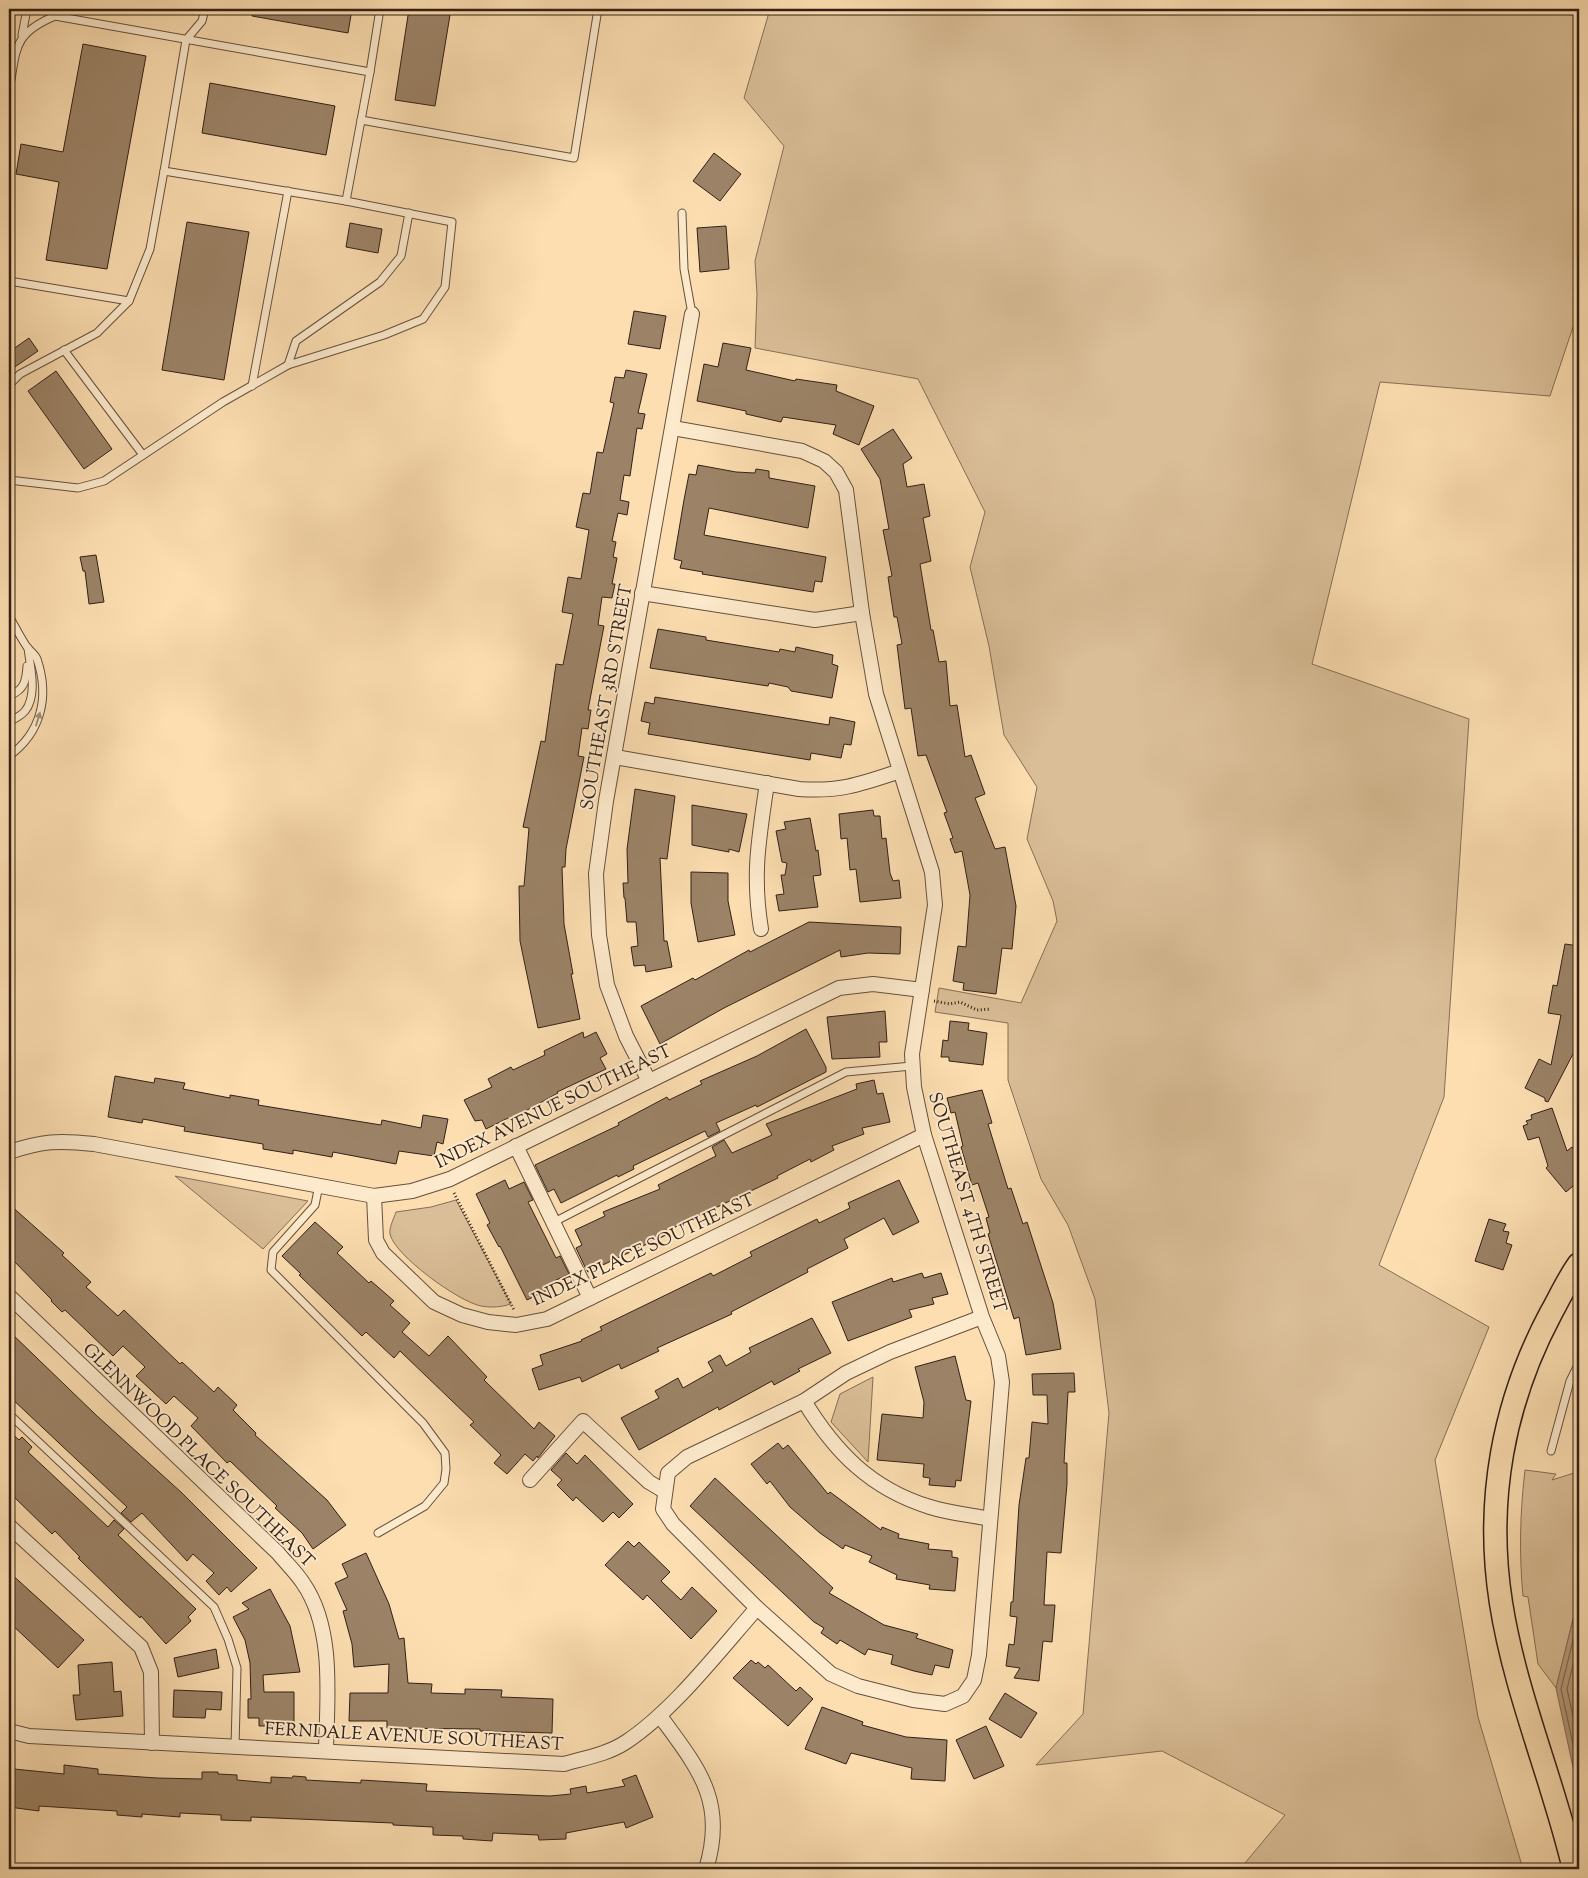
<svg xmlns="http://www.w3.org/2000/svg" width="1588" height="1878" viewBox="0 0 1588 1878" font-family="'Sorts Mill Goudy',serif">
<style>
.green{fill:#dabe97;stroke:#866f57}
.water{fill:#b89d7d;stroke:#836b54}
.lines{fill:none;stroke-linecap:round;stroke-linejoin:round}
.shore{stroke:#765e4a;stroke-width:1}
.building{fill:#9c8367;stroke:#332017}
.service-casing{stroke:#65503e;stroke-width:9}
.minor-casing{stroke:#65503e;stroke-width:16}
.primary-casing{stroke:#332017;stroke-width:25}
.path{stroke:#332017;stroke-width:3;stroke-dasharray:1 2.5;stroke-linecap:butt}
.service{stroke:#fdeacc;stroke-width:7}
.minor{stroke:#fdeacc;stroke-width:14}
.primary{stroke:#fcdeb1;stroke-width:22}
.oneway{fill:#a28f7b}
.labels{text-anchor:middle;stroke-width:4;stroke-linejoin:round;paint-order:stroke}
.street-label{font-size:18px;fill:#332017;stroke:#fdeacc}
</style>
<rect width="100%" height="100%" fill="#fcdeb1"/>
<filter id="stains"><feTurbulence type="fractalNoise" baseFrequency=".004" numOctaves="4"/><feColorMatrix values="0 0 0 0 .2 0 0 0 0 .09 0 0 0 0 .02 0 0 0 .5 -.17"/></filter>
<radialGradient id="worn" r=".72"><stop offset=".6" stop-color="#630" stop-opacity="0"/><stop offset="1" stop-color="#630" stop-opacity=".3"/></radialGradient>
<g class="green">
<path d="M770,9h809v300l-29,87 -170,-14 -68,282 157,55 -25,378 -65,168 110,62 -54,133 43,257 45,152h-283l45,-54 -123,-64 -126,14 47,-51 26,-301 -14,-114 -27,-74 -27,-46 -33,-99v-57l-73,-11 4,-24 82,15 36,-82 -4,-20 -26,-62 10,-52 -33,-52 -15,-89 -19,-79 15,-55 -67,-133 -163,-31 2,-54 -2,-33 29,-115 -40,-48z"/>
<path d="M175,1176l133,25 -45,48z"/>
<path d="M456,1200l55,104c-10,3 -19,4 -30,2 -22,-4 -87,-51 -91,-72 -1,-7 4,-16 6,-22l35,-5z"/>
<path d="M873,1377l-5,85 -37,-40 9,-28z"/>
<path d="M1579,1445v150l-23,93 -18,-24 -10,-67 -5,-1c-4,-42 -3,-84 2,-126l31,4 -4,6 22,-7z"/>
</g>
<path class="water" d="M1579,1595v200l-23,-107z"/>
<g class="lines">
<g class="shore">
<path d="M1579,1616l-18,73 18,83"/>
<path d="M1579,1641l-12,48 12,54"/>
</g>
</g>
<g class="building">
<path d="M252,9h100l-4,24 -96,-17z"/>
<path d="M409,9h42l-16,97 -40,-6z"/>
<path d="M83,44l63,12 -39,213 -61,-9 13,-78 -43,-8 5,-30 42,8z"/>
<path d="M210,83l125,23 -9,49 -124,-22z"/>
<path d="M714,153l27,21 -21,27 -27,-20z"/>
<path d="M187,222l62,10 -25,148 -62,-10z"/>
<path d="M350,223l32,6 -4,24 -32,-6z"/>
<path d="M726,226l3,43 -29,3 -3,-44z"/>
<path d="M634,311l32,5 -6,33 -32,-5z"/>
<path d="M29,338l9,13 -29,20v-19z"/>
<path d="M723,343l28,5 -5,22 49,11 1,-2 41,6 -1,6 38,15 -15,39 -26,-11 3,-9 -53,-8 -2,5 -35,-8v-3l-49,-10 7,-37 14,3z"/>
<path d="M626,370l21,4 -9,39 7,1 -3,15 -5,-1 -7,48 -6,-1 -4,25 9,2 -2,13 -9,-2 -6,28 4,1 -3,15 4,1 -5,26h3l-3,14 -10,-1 -4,28 6,1 -16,84h3l-3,19 -6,-1 -4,28 6,1 -18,92 -1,18h-3l2,57 9,50h-2l9,45 -42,9 -18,-87 -1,-55h5l5,-58 -6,-1 18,-86 4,1 11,-78 7,1 10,-51 -11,-2 6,-35 13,2 8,-49 -13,-3 7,-34 7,1 7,-42 6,1 11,-50 -4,-1 5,-25 9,1z"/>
<path d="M56,371l56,78 -28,20 -56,-78z"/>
<path d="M893,429l19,29 -9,6 4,23 17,-3 6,32 -7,2 8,43 -11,3 11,66h2l6,32 7,-1 4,45 7,-1 8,52 6,-2 14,39 -10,4 20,51 10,-2 11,59 -4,43 -10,-1 -6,46 -33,-4 1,-7 -11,-2 5,-35 8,1 4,-52 -8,-44 -7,2 -5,-14 3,-1 -9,-25 3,-1 -21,-57 -8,1 -7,-48 -6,1 -8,-64 5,-1 -5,-27h-3l-6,-40 4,-1 -9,-46 6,-1 -9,-50 -19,-30z"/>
<path d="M698,465l38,7 19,1 1,-4 13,2v7l46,8 -7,42 -99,-20 -5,27 122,22 -4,25 -7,-1 -2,11 -111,-18 1,-2 -23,-4 2,-7 -8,-2 10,-59 5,-26 7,1z"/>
<path d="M96,555l8,47 -15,2 -4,-33h-2l-3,-14z"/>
<path d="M658,629l48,8v3l73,12 1,-3 15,3 1,-5 37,8 -1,9 6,2 -6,32 -41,-7 -3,-4 -19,-4 -1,3 -118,-18z"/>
<path d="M655,697l174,28 1,-8 25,5 -4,23 -7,-1 -3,14 -30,-5 -1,7 -162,-26 2,-11 -9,-2 4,-19 9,2z"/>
<path d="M635,789l40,7 -8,63 -7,-1 4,83h3l5,26 -26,5 -1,-7 -11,1 -3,-19 7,-1 -2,-24h-9l-2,-24h-1l-1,-15h5l-1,-34z"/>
<path d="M692,805l55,9 -8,38 -10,-3v3l-37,-7z"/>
<path d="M873,810l1,6h6l2,23 4,-1 4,35 3,8 6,-1 2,18 -41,4 -4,-33 -6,1 -3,-32 -6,1 -2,-25z"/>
<path d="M810,818l6,33 2,-1 3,25 -8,1 5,31 -39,4 -3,-16 8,-1 -3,-19h4l2,-12 -5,-1 -6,-31 10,-2 -2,-7z"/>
<path d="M691,872l37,1v28l7,34 -37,7 -7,-39z"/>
<path d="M809,922l92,5 -1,27 -32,-1 -27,4 -1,-7 -116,58 -64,36 -19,-38 52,-28 2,2 54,-30 1,2z"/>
<path d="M1565,944l14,2v107l-5,-1 -26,50 -3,-1v-3l-20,-10 14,-29 12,6 10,-50 -13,-2 5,-28 4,1z"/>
<path d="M885,1011l2,31h-8l1,15 -48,2 -5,-42z"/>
<path d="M950,1021l19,2 -1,7 19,3 -4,32 -34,-4v-4h-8l2,-17 5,1z"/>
<path d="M806,1029l20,38v5l-69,35 -1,-2 -40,18 4,8 -12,6 -3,-6 -72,35 1,3 -16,8 -1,-2 -56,28 -7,-14 -6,3 -13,-27 84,-40 -1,-2 49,-26 2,3 33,-16 -2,-3 57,-25z"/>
<path d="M583,1032l1,6 12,-6 11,22 -7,4 6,11 -49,23 1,1 -49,27 -1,-2 -22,11 -4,-9 -7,1 -11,-21 28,-13 -4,-8 23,-12 2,3 32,-15 -1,-4z"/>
<path d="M115,1076l39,7 1,-5 30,5 -2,6 47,9v-3l29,5 -1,5 123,20 1,-5 39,8 2,-13 25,4 -5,25 -6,-2 -3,14 -35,-5 -3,13 -63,-12 -1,5 -39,-7v4l-30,-5v-5l-79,-13 1,-4 -42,-8 -1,4 -34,-6z"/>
<path d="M874,1080l3,14 6,-1 7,29 -28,6 2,6 -32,12 2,4 -23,12 -1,-3 -33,17 1,2 -111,53 1,3 -80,38 -3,-5 -9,-19 6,-3 -7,-15 30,-14 -2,-4 57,-23 -2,-4 58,-29 -4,-9 12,-7 8,13 40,-18 -6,-11 91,-35 -1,-5z"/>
<path d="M982,1090l10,33 -4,1 20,65 3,-1 12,36 4,-2 26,81 8,46 -35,6 -7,-38 -5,2 -26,-85 2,-1 -4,-15 3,-1 -11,-34 -6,2 -11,-38 2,-1 -8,-34 -4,1 -4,-15z"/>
<path d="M1552,1108l15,43 5,-4 7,9v25l-13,11 -20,-24 2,-2 -9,-29 -11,3 -5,-14 5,-2 -2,-3 6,-2 -1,-4z"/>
<path d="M505,1180l4,9 15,-7 9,18 -5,2 28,56 4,-2 9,18 -17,8 2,5 -27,13 -27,-54 -1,1 -12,-22 3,-2 -14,-29z"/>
<path d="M899,1180l20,42 -26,13 -9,-17 -40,21 4,9 -41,21 1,3 -77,40 1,2 -75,34 2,3 -38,18 -2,-5 -37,18 -2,-5 -41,13 -7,-21 11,-4 -3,-10 42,-14 -1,-1 21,-10 -2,-3 111,-54 2,3 39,-20 -2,-4 67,-33 2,4 31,-15 -2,-5z"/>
<path d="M9,1204l55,49 -2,2 29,27 -5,5 32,29 6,-6 56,54 2,-2 32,30 4,-5 19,18 -4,5 23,23 -1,2 72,65 19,25 -33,24 -11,-16 -27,-25 2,-2 -47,-45 -3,2 -36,-37 7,-8 -24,-22 -8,8 -30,-28 9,-9 -22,-21 -10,10 -48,-46 -3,2 -11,-11 1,-1 -43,-44z"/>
<path d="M1489,1219l17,5 -3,7 6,1 -3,11 6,2 -9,25 -28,-9z"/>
<path d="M315,1222l28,25 -6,6 32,30 2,-2 23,20 -4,4 20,18 -8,9 27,24 19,-20 39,41 -3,3 50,49 5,-7 16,14 -17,22 -1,-2 -4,5 -8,-7 -18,20 -13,-11 7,-8 -31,-30 4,-3 -74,-71 -6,7 -28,-26 -4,4 -63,-61 2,-1 -19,-18z"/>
<path d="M922,1273l2,5 17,-5 7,21 -16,4 2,6 -25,6 3,7 -64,24 -16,-39 60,-24 1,4z"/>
<path d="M812,1318l19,35 -33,16 2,2 -26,14 -2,-4 -53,29 -1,-3 -79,43 -18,-32 38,-20 -4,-7 23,-13 5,10 30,-17 -5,-9 12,-7 6,11 25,-14 -2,-4z"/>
<path d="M9,1331l87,84 86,78 75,75 -26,24 -4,-5 -8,8 -13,-14 8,-8 -21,-19 -6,7 -45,-48 -11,9 -10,-9 6,-6 -118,-111z"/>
<path d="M955,1356l11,44 5,1 -10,80 -5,-1 -1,7 -26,-2 1,-7 -7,-1 1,-13 -47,-4 5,-46 41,4 1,-16 -9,-35z"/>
<path d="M1074,1373l1,19h-7l-4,71h3v21l-6,69 -14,-1 -3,53h11l-3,37 -9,-1 -4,40 -25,-3 6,-10 -14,-2 3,-22 5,1 3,-28 -7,-1 1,-14h2l6,-97 7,-47h3l3,-36 16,2 -1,-29h-14l-1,-21z"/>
<path d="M9,1431l10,9 3,-3 10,10 -4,5 80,75 6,-7 10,9 -6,6 78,74 -8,8 3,4 -25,23 -25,-28 -1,2 -21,-20 -41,-40 2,-1 -25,-26 -3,3 -43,-42z"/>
<path d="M778,1443l5,6 5,-4 40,49 2,-2 51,38 1,-3 17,7 -1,4 31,6 -1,5 24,2v6l6,1 -3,33 -26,-2 1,-4 -34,-6 1,-4 -28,-13 3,-6 -27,-11 -2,4 -23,-16 -30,-26 -20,-26 -3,3 -16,-20z"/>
<path d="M566,1453l11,11 8,-9 48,49 -14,14 -6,-6 -10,10 -27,-25 -3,4 -16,-16 5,-5 -11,-10z"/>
<path d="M715,1478l118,110 -4,5 55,32 34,9 -2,4 37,12 -4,18 -14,-3 -3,10 -18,-4 -23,-7 2,-9 -25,-6 -3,6 -25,-15 -3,4 -16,-11 3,-5 -10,-6 -124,-116z"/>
<path d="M628,1541l6,6 5,-5 31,30 -9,9 20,19 11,-13 25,24 -26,28 -44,-44 -4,5 -38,-35z"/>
<path d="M366,1553l23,51 10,35 5,-1 4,45 24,1 -1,9 34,1v-5l37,1 -1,7 52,2 -1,34 -72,-2v-2l-93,-1v-7h-38l1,-28h38l1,-29 -35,3 -2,-23 -9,-33 4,-1 -12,-27 13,-6 -6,-13z"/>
<path d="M9,1572l75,68 -26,28 -49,-46z"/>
<path d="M270,1589l20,37 10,46 -37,3 1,17h30v34h-35v-8h-11v-19h3l-1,-36 -5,-23 -12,-23 16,-8 -7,-6z"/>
<path d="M216,1649l3,19 -41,9 -4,-19z"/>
<path d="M751,1660l5,4 2,-2 7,6 3,-3 28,26 4,-4 13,12 -25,27 -55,-48z"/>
<path d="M112,1662l2,30 7,-1 2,25 -47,4 -3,-25h7l-2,-30z"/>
<path d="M174,1690l48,2 -1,18 -15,-1 -1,9 -32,-1z"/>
<path d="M1005,1693l32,20 -16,25 -32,-19z"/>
<path d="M822,1707l41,15 -1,3 44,12 41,3 -2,41 -34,-2 1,-11 -61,-15 -5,11 -41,-15z"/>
<path d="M986,1726l18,40 -30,13 -18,-39z"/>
<path d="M64,1765l34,4v5l59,4 45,1v-7h16v2l19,1v5l34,3v-6l21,1 1,-2 13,1v3l55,3v-3l66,4 -1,7 124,5 21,-2 -1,-5 16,-3 1,7 38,-7 -3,-6 14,-5 17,42 -27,11 -2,-6 -58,11v6l-27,1 -1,-5 -45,-2 -1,8 -29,-2v-3l-30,-1v-8l-40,-2v-2l-142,-6v4l-30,-1v-5l-41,-2v4l-38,-3v3l-25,-2v-4l-78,-5v5l-30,-4 5,-38 50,5z"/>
</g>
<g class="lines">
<g class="service-casing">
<g id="service">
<path d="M205,9l-3,12 -16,19 -22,131 182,30"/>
<path d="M22,35l5,-26"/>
<path d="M9,91c8,-42 3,-57 46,-75l315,56 10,-63"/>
<path d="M361,120l213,38 24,-149"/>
<path d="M682,213l2,56 8,45"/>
<path d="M9,281l120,20 21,-52 14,-78"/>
<path d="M64,350l79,105"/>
<path d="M288,365l8,-24 84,-59 21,-26 8,-43"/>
<path d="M9,385l11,-11 77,-41 32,-32"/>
<path d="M252,386l36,-195"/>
<path d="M9,480l69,8 26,-7 119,-79 65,-37 96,-30 39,-16 22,-32 7,-65 -106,-21 24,-129"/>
<path d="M9,616c6,10 11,21 18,31 3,4 8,7 10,12 13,38 4,74 -28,97"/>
<path d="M9,696c15,-6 17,-14 18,-30"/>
<path d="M9,722c5,-3 12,-6 16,-11 13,-16 5,-45 3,-63"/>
<path d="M319,1185l-4,20 -42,47 -2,18 152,153 22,30 1,16 -2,14 -19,23 -47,27"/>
<path d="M554,1222l292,-150 66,-6"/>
<path d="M9,1414l205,193 14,32 9,29 -2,79"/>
<path d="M1551,1451l19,-70 9,-18"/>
</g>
</g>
<g class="minor-casing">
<g id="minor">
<path d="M673,428l129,23 22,10 12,11 10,18 16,123 14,81 56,178 3,33 -23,149 2,33 10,48 58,182 16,39 4,26 -23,273 -5,25 -11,16 -18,8 -32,-4 -55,-14 -27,-12 -74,-66 -84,-84 -10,-15 5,-36 19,-16 117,-56 42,-28 44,-21 92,-35"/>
<path d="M642,593l173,27 47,-7"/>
<path d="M615,757l184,32c41,3 62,-5 101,-18"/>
<path d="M761,929c-9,-55 -2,-91 6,-146"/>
<path d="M649,1081l-23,-45 -19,-51 -8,-50 -3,-61 10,-73 86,-487"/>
<path d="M516,1146l74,152"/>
<path d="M9,1152c34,-11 49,-12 85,-8l280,52 38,-5 38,-12 389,-191 34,-4 49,6"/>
<path d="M374,1196l2,44 7,13 51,49 28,13 26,7 28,3 31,-6 377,-184"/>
<path d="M9,1296l269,257c8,10 18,19 25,30 32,46 24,115 23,168"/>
<path d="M804,1401c31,51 67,88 126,106 19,6 40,8 60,12"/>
<path d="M530,1480l53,-59 66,61 15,9"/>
<path d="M9,1526l132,121 10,25 1,71"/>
<path d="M660,1716c38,52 67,85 46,153"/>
<path d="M9,1731l20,5 535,28c21,-6 44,-10 62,-22 47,-31 93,-91 131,-134"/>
</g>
</g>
<g class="primary-casing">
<path id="primary" d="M1574,1869c-21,-89 -59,-176 -73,-266 -16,-101 2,-200 50,-290 9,-16 17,-34 28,-49"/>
</g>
<g class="path">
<path d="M934,1001l16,3 10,-2 17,8 14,-1"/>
<path d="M454,1193l60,117"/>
</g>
<use href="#service" class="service"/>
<use href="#minor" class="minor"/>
<use href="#primary" class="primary"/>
</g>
<defs><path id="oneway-solid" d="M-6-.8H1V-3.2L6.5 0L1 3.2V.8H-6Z" transform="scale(1.25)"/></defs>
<use class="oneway" href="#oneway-solid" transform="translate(38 719) rotate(-73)"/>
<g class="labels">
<g class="street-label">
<text transform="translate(606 697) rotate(-80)" y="6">SOUTHEAST 3RD STREET</text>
<text transform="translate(553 1106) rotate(-26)" y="6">INDEX AVENUE SOUTHEAST</text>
<text transform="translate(968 1202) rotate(73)" y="6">SOUTHEAST 4TH STREET</text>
<text transform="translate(643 1249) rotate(-25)" y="6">INDEX PLACE SOUTHEAST</text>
<text transform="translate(199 1455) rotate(44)" y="6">GLENNWOOD PLACE SOUTHEAST</text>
<text transform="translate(414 1736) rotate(3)" y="6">FERNDALE AVENUE SOUTHEAST</text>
</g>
</g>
<rect width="1588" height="1878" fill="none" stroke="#fcdeb1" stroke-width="30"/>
<rect x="10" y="10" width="1568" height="1858" fill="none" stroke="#332017" stroke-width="2.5"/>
<rect x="15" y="15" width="1558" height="1848" fill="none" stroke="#332017"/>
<rect width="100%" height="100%" filter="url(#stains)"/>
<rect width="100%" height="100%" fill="url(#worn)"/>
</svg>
